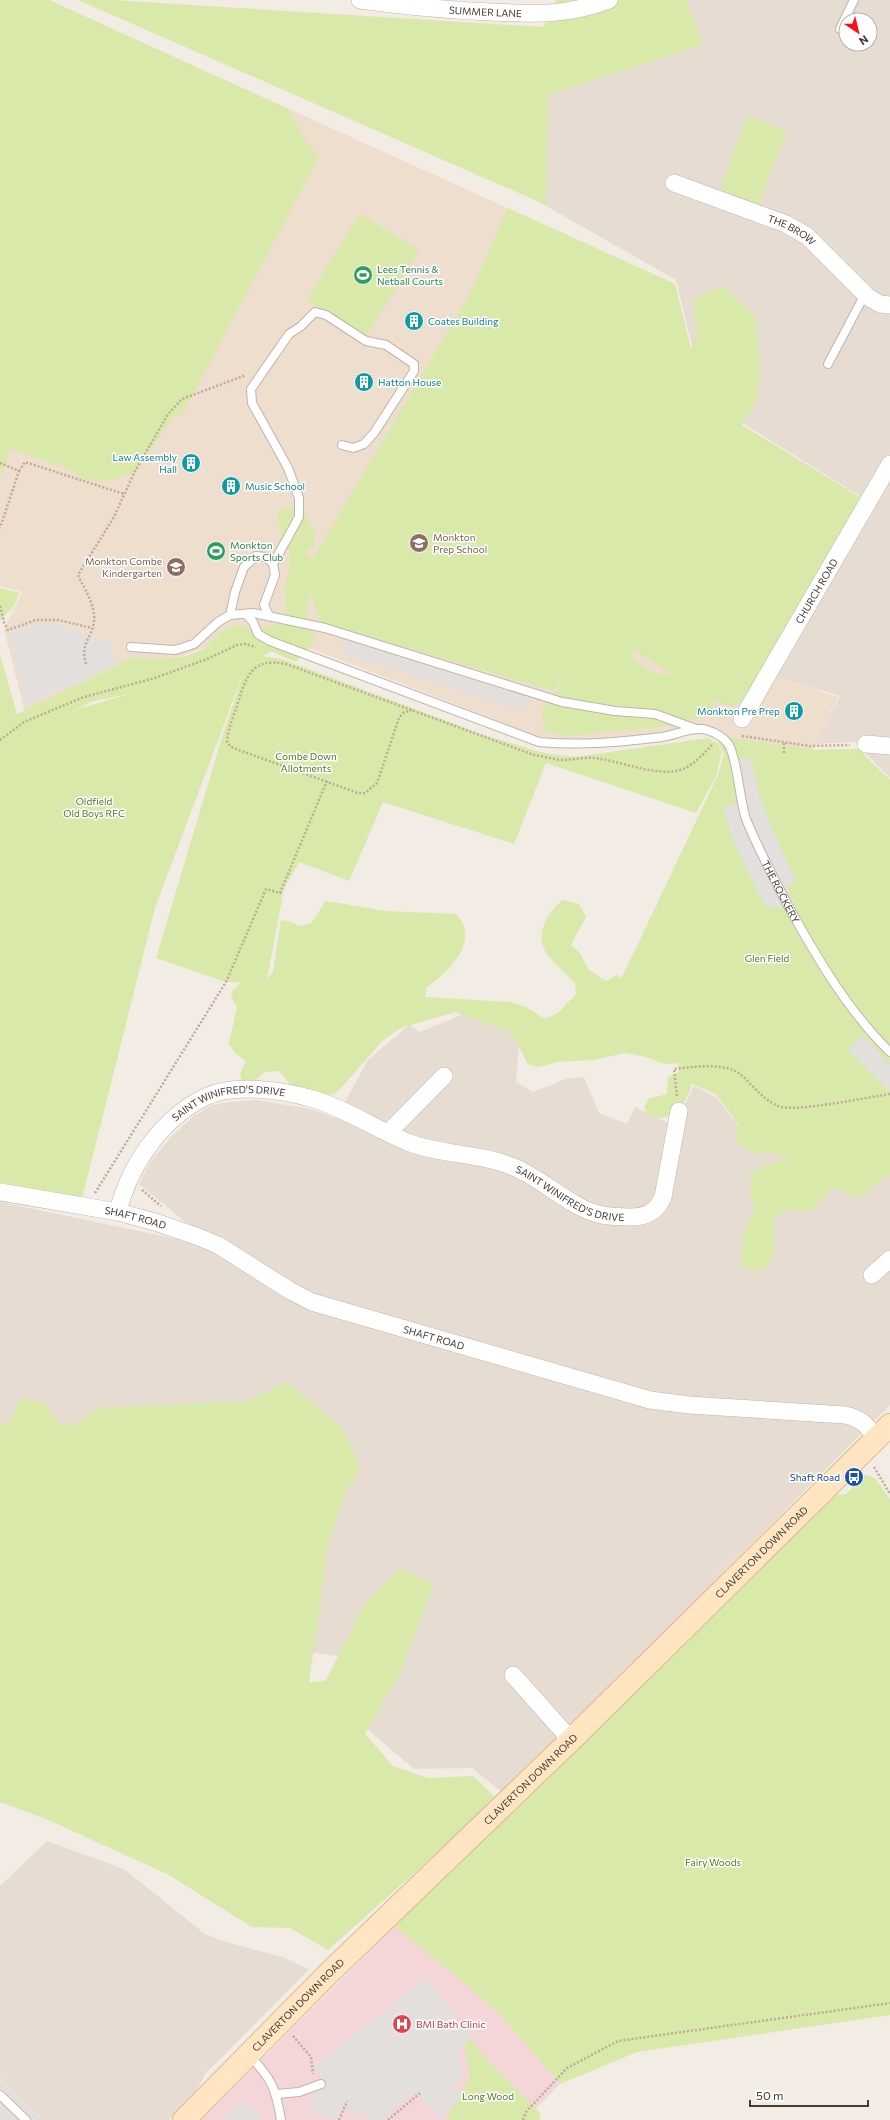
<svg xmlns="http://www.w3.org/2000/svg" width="890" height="2120" viewBox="0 0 890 2120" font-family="Commissioner,sans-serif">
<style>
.residential{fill:#e7dcd2;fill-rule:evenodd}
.education{fill:#eddecd}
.medical{fill:#f4d6d8}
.green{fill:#d8e9aa;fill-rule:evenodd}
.parking{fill:#e3dfdc}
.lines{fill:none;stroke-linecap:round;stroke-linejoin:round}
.lane-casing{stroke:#c1b4a9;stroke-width:10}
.street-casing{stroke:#c1b4a9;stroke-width:18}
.secondary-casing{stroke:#d8ba93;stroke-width:24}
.path{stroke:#c1aa97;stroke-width:2.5;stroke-dasharray:2 2;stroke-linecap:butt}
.lane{stroke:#fff;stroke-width:8}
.street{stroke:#fff;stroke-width:17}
.secondary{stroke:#ffe5c1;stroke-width:22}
.labels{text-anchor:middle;stroke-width:3;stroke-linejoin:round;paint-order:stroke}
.street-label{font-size:10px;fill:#453b34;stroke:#fff}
.leisure-label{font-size:10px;fill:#27864d;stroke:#fff;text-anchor:start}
.culture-label{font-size:10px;fill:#0d838f;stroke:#fff;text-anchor:start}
.education-label{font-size:10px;fill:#785e54;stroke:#fff;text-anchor:start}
.park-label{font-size:10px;fill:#537825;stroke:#fff}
.transit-label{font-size:10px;fill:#164399;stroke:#fff;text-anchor:end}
.health-label{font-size:10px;fill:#be3a42;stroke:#fff;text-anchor:start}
</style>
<rect width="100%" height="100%" fill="#f3ece4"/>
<g class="residential">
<path d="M632,0h258v778l-35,-36 -40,2 25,-48 -64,-19 100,-171 -171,-106 -29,-120 -302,-172 178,-79zM846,20h24v24h-24z"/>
<path d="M469,1012l51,20 -4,50 17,10 33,-13 18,-2 15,36 28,11 8,-17 46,22 3,-23 10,-20 22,11 24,31 150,25v252l-387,388 -31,-25 -58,1 -58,-49 -12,-63 -43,-6 -255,-203 -46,-13v-233l177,37 7,-18 -45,-37 10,-20 21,-26 24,-22 18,-11 17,-3 28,-2 53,9 26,9 32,-58 41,-35 11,7z"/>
<path d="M47,1841l77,28 81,65 21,8 56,15 27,12 -104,105 -11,21 -25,25h-126l-43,-41v-193z"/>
</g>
<path class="education" d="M0,0h49l626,284 29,118 159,97 -102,173 77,25 -25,53 45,-1 32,31 -149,348 -26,-34 -34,-15 -7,-43 -56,-50 100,-211 6,-21 -4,-11 -12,-10 -24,-9 -15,7 -95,12 -40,-8 -206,-80 -54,-19 -32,-2 -217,79 -21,-83 18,-38 -22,-6z"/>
<path class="medical" d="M395,1926l103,86 62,72 -35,36h-324z"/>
<g class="green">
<path d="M0,0h49l239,109 15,28 16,20 -137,258h-7l-39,56 -24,9 -23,1 -26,-14 -53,-19 -10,30z"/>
<path d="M78,0h34l431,27 13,-27h130l17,45 -155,50 -2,110z"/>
<path d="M747,116l40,15 -28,73 -39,-15z"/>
<path d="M508,208l167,76 16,65 6,-15 -4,-35 31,-13 32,31 5,51 -4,32 -15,25 121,74 -120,203 -12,5 -18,-8v12l-16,7 -43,10 -47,3 -37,5 -24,-4 -5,-19 17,-23 4,-16 -8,17 -234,-69 -9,-30c-8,20 -3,30 5,48l-20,22 -25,-11 -8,5 19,3 202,76 60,18 31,4 133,-19 9,5 5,9 -6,24 -20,37 -150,-50 -32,81 -131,-42 -34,79 -50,-19 -15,27 -17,90 6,-7 8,-52 11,2 7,4c20,-2 16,-13 27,-25l60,10 70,3c25,26 -6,57 -29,73l-2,10 86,5 15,5 19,12 13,-6 18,-19 -1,-11c-10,-10 -22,-20 -30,-32 -10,-17 4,-41 18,-51l16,4 7,13 -15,28 9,8 9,17 17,11 11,-6 5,3 96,-203 6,-21 -6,-11 10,-6 85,13 45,-1 32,31v393l-24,20 -12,5 -14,-9 -9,-1c-15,24 -18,27 -46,20l-11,12 1,33 -9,15 -11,3 -13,-6c-1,-24 1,-36 13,-57l-5,-15 1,-18 12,-9 25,-8 -16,-5h-20l-15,-10 -3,-12 6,-5 -24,-32 -24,-10c-5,20 -22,42 -45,31l-3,-8 4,-8 19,-5 1,-17 11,-5 -1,-9 -14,1 -17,-7 -23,-4 -30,7 -37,2 -14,4 -7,1 -8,-3 -17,-32 -56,-20 -54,16 -19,13 -32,37 -14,15 -14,4 -23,-7 -9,-6 -11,-13 -14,1 -9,8 -14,1 -2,-7 6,-13 -10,-7 -7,-10 8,-38 -6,-8 2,-8 8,-8h-15l-70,-24 67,-224 24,-71 -92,245 -73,291 -82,-16v-529l17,60 100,-48 15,-9 24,2 28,-2 20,-8 17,-17 15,-7 15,5 35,-7 -1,-33 6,-36 -11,-21 -2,-22 24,-6 13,30 -1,11 -9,6 7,8 156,-262zM633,649l40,25h-19l-20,-15zM126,695l-45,13 -21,10 33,-17z"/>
<path d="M360,214l59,36 -53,86 -59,-36z"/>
<path d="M0,588l20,5 -8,16 -12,11z"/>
<path d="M286,1382l55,44 20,42 -15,23 -18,55 -19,137 17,-3 39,-77 35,-35 34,17 -35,91 -34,58 28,32 35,12 45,-2 24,23 -169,151 -38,-22 -38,-1 -85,-53 -121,-55 -46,-17v-379l9,1 11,-26 24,4 16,23h13l27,-17 148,-7z"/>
<path d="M861,1473l14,5 15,21v516l-253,37 -77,32 -62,-72 -103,-86 440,-431 11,-1 6,-6 1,-9z"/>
<path d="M462,2027l29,37 50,50 -2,6h-93l24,-42z"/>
</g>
<g class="parking">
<path d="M44,620l66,23 7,21 -91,40 -16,-71z"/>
<path d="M340,637l93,30 98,32 -11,12 -92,-30 -84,-28z"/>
<path d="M751,758l9,39 7,20 29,65 -10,4 8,15 -15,8 -15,-5 -34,-70 -7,-28 23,-5 -8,-41z"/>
<path d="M863,1035l27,30v27l-42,-42z"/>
<path d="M426,1978l46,60 -12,10 -2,9 4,9v9l-8,13 7,10 -21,19 -25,-26 -33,29h-12l-4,-5 -23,-7 -6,12 -29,-9 13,-35 -7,-10z"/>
<path d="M0,2080l42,40h-42z"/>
<path d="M243,2101l17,15v4h-37z"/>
</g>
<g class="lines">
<g class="lane-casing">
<g id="lane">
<path d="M840,29l14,-29"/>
<path d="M828,364l37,-70"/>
<path d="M273,564l26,-47v-19l-11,-30 -36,-65 -1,-14 38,-55 11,-7 15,-15 11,3 40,26 20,4 28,19v7l-40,62 -10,11 -11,4 -11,-3"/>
<path id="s1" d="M246,614l7,8 5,12 12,7 269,101c41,4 82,0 123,-5 14,-2 31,-11 45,-7 7,2 18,8 22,15 9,17 10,53 17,74 13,32 29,62 45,92 28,50 58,101 99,141"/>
<path d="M230,615l5,-23 9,-25 12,-11 10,1 7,7 2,11 -11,30 5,11"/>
<path d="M131,647l44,3 19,-6 24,-22 12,-7 23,-2 72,15 237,74 53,9 40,3 41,15"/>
<path d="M249,2055c22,23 27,33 32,65"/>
<path d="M277,2094l22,-2 22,-8"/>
<path d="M0,2095l26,25"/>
</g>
</g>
<g class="street-casing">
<g id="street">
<path id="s2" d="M360,0c44,6 87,10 131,12 44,2 75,4 118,-12"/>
<path id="s3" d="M674,183l112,41 21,12 61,61 12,7 10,1"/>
<path id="s4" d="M742,719l148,-255"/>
<path d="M866,744l24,2"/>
<path d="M388,1133l56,-57"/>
<path id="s5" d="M0,1192l118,20 37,10 41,14 22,9 71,45 23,12 338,98 39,5 156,10c17,4 21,9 32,24"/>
<path id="s6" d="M118,1212c11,-46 43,-93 87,-115 29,-14 78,-7 108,2 34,10 64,31 97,44 32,12 69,10 101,23 30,11 57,40 87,48 11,3 22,3 33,3 15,0 26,-5 32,-20l16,-86"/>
<path d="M872,1275l18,-16"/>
<path d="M513,1675l58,65"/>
</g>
</g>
<g class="secondary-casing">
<g id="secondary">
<path id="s7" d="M184,2120l144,-146 243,-234 319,-315"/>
</g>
</g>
<g class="path">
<path d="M0,463l19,8 -19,57"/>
<path d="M19,471l6,-9 99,32"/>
<path d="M0,606l4,16 4,8 28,-10h22l34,8"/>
<path d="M86,664c-6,-21 5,-24 8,-42 2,-16 -9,-32 -16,-47l36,-58 20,-44 34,-59 14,-15 64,-24"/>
<path d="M412,710l-9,3 -4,5 -22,65 -12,10h-7l-122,-44 -6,-3 -3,-4c1,-13 6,-25 10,-36 9,-29 14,-49 49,-42l248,91c8,1 18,4 27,5 11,0 23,-3 34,-2 24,3 57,17 81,13 16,-3 26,-16 37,-27"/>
<path d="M742,736l68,10 40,-1"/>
<path d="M0,740l24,-18 60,-25 71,-19 52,-19 30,-14 8,-1 11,3"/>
<path d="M784,743v12"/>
<path d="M677,1096l-3,-27c17,-2 51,-7 66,5 12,10 23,26 38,32 18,7 89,-9 112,-12"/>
<path d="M142,1190l19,16"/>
<path d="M95,1193l131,-211 40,-93 14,4 47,-112"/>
<path d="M874,1467l16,27"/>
<path d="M293,2036l18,21 2,17"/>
<path d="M339,2120l8,-19"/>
<path d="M388,2120l32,-27"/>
<path d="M523,2120l3,-8 41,-44 51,-27 272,-38"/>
</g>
<use href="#lane" class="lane"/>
<use href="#street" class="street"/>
<use href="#secondary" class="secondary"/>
</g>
<defs>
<g id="stadium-disc" transform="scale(1)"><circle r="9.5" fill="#2e9e5b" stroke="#fff"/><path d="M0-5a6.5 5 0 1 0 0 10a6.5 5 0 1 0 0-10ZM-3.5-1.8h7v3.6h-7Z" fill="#fff"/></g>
<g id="building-disc" transform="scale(1)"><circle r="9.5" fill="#0f9aa8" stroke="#fff"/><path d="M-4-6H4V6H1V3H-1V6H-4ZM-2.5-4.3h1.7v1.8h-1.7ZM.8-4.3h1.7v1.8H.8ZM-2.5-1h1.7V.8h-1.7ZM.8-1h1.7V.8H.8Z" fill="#fff"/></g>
<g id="school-disc" transform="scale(1)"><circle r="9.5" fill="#8d6e63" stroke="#fff"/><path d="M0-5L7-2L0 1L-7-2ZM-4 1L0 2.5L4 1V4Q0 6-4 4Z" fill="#fff"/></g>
<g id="bus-disc" transform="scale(1)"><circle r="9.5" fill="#1a4fb4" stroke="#fff"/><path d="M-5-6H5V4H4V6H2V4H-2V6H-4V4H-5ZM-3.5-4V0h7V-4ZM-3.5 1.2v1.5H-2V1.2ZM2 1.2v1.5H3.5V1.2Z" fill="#fff"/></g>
<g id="hospital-disc" transform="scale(1)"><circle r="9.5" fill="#e0444e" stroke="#fff"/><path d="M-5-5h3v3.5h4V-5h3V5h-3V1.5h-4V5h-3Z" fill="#fff"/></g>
</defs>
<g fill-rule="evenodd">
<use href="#stadium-disc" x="363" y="275"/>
<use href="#building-disc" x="414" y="321"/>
<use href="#building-disc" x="364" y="382"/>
<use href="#building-disc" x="191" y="463"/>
<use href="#building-disc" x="231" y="486"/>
<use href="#school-disc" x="419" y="543"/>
<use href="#stadium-disc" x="216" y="551"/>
<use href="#school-disc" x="176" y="567"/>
<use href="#building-disc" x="794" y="711"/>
<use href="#bus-disc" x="854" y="1477"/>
<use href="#hospital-disc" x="402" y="2024"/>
</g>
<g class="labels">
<g class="street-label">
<text dy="4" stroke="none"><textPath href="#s2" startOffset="126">SUMMER LANE</textPath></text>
<text dy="4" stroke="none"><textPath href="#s3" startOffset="127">THE BROW</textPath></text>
<text dy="4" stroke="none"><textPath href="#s4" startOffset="148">CHURCH ROAD</textPath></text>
<text dy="4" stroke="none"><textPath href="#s1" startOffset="678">THE ROCKERY</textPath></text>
<text dy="4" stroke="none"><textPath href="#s6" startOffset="170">SAINT WINIFRED'S DRIVE</textPath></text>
<text dy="4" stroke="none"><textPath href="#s6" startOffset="535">SAINT WINIFRED'S DRIVE</textPath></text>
<text dy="4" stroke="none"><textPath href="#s5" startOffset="138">SHAFT ROAD</textPath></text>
<text dy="4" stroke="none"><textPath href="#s5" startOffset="462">SHAFT ROAD</textPath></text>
<text dy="4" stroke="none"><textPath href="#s7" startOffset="810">CLAVERTON DOWN ROAD</textPath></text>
<text dy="4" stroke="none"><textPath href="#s7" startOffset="486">CLAVERTON DOWN ROAD</textPath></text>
<text dy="4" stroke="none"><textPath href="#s7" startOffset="162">CLAVERTON DOWN ROAD</textPath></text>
</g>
<g class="leisure-label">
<text x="377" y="273">Lees Tennis &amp;<tspan x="377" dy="12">Netball Courts</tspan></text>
<text x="230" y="549">Monkton<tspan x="230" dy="12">Sports Club</tspan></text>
</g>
<g class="culture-label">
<text x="428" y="325">Coates Building</text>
<text x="378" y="386">Hatton House</text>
<text x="177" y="461" text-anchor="end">Law Assembly<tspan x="177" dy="12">Hall</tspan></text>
<text x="245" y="490">Music School</text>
<text x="780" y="715" text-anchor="end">Monkton Pre Prep</text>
</g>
<g class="education-label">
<text x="433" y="541">Monkton<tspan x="433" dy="12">Prep School</tspan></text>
<text x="162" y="565" text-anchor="end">Monkton Combe<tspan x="162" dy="12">Kindergarten</tspan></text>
</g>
<g class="park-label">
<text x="306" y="760">Combe Down<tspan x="306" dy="12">Allotments</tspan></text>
<text x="94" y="805">Oldfield<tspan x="94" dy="12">Old Boys RFC</tspan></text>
<text x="767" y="962">Glen Field</text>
<text x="713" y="1866">Fairy Woods</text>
<text x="488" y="2100">Long Wood</text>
</g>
<g class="transit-label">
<text x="840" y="1481">Shaft Road</text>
</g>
<g class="health-label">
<text x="416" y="2028">BMI Bath Clinic</text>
</g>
</g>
<g transform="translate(858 32) rotate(145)"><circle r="19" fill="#ffffff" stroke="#b5b1ae"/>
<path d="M0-3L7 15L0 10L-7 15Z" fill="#ff0e15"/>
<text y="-6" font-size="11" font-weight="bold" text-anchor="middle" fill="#453b34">N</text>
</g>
<path d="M750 2100v6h118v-6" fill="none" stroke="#453b34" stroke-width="2"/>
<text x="756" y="2100" font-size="12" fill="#453b34" stroke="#ffffff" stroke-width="3" paint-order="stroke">50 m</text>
</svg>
